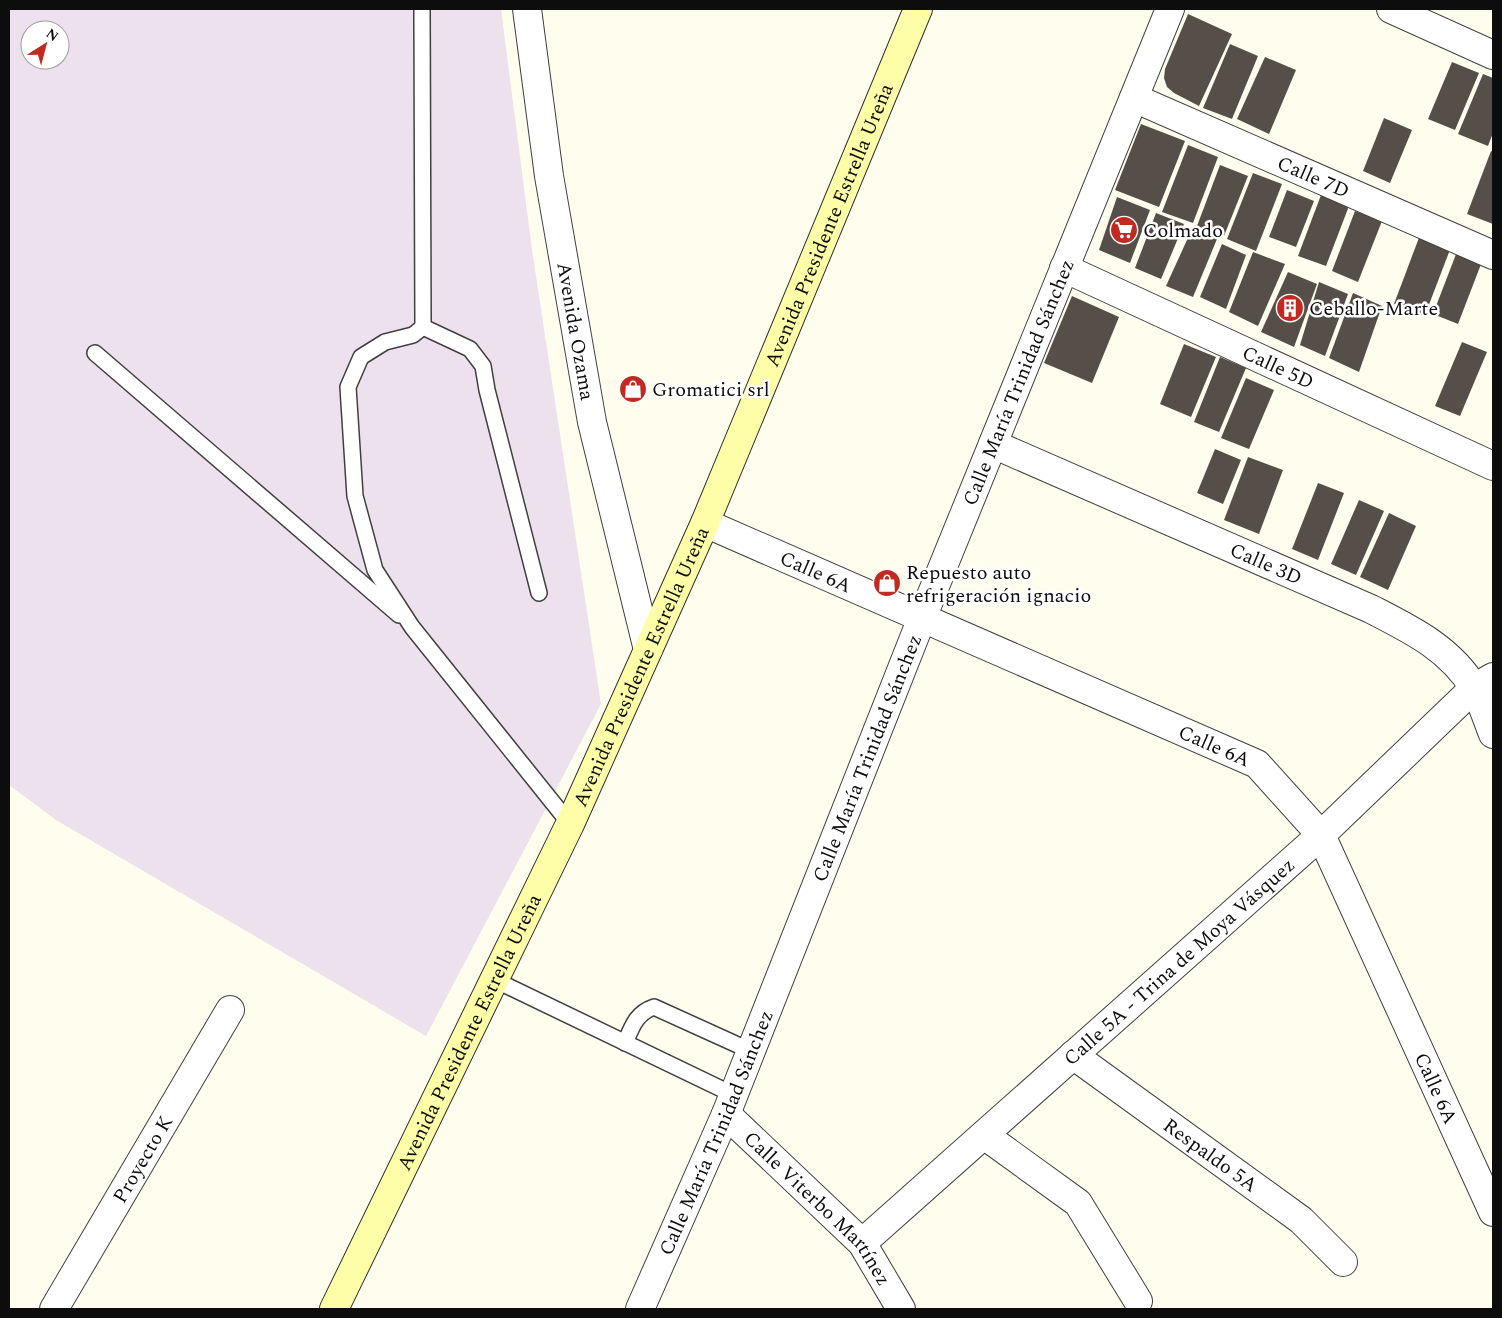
<svg xmlns="http://www.w3.org/2000/svg" width="1502" height="1318" viewBox="0 0 1502 1318" font-family="Spectral,serif">
<style>
.industrial{fill:#ece1ec;fill-rule:evenodd}
.building{fill:#564f49}
.lines{fill:none;stroke-linecap:round;stroke-linejoin:round}
.lane-casing{stroke:#404040;stroke-width:18}
.street-casing{stroke:#404040;stroke-width:30}
.secondary-casing{stroke:#2f2f2f;stroke-width:30}
.lane{stroke:#fff;stroke-width:15}
.street{stroke:#fff;stroke-width:28}
.secondary{stroke:#fffea8;stroke-width:28}
.labels{text-anchor:middle;stroke-width:5;stroke-linejoin:round;paint-order:stroke}
.street-label{font-size:20px;fill:#0d0d0d;stroke:#fff}
.poi-label{font-size:20px;fill:#0d0d0d;stroke:#fff;text-anchor:start}
</style>
<rect width="100%" height="100%" fill="#fffded"/>
<path class="industrial" d="M9,9h492l31,241 69,454 -175,332 -370,-216 -47,-35zM30,30h30v30h-30z"/>
<g class="building">
<path d="M1188,14l44,20 -33,72 -25,-13 -7,-6 -3,-9 1,-9z"/>
<path d="M1230,44l28,12 -26,63 -29,-11z"/>
<path d="M1265,57l31,13 -27,64 -32,-15z"/>
<path d="M1452,62l27,11 -24,57 -27,-11z"/>
<path d="M1483,74l10,4v55l-5,13 -30,-12z"/>
<path d="M1384,118l28,12 -22,53 -27,-12z"/>
<path d="M1141,124l44,17 -26,66 -44,-17z"/>
<path d="M1188,145l30,12 -25,66 -31,-11z"/>
<path d="M1491,151l2,1v72l-26,-10z"/>
<path d="M1220,165l28,11 -24,60 -27,-10z"/>
<path d="M1253,173l29,11 -26,67 -29,-12z"/>
<path d="M1287,190l27,11 -18,46 -27,-10z"/>
<path d="M1321,195l28,11 -23,60 -28,-10z"/>
<path d="M1117,197l33,13 -20,53 -31,-13z"/>
<path d="M1355,211l27,10 -24,61 -26,-11z"/>
<path d="M1156,213l28,11 -23,55 -26,-11z"/>
<path d="M1192,229l25,10 -24,58 -27,-11z"/>
<path d="M1420,235l31,12 -26,68 -31,-11z"/>
<path d="M1222,244l24,11 -20,54 -26,-12z"/>
<path d="M1458,249l25,10 -25,65 -25,-10z"/>
<path d="M1253,252l32,12 -27,62 -29,-14z"/>
<path d="M1288,272l29,12 -23,63 -33,-15z"/>
<path d="M1319,282l29,12 -23,62 -25,-11z"/>
<path d="M1353,293l29,13 -23,66 -30,-14z"/>
<path d="M1072,296l47,21 -27,66 -48,-20z"/>
<path d="M1462,342l25,10 -27,64 -25,-10z"/>
<path d="M1184,344l32,13 -25,60 -31,-13z"/>
<path d="M1220,357l26,11 -27,64 -25,-10z"/>
<path d="M1246,378l28,12 -25,59 -28,-11z"/>
<path d="M1215,449l26,11 -18,44 -26,-11z"/>
<path d="M1248,457l35,13 -24,64 -35,-14z"/>
<path d="M1318,483l26,10 -26,67 -26,-11z"/>
<path d="M1359,500l25,11 -28,64 -25,-11z"/>
<path d="M1389,513l27,13 -28,64 -28,-13z"/>
</g>
<g class="lines">
<g class="lane-casing">
<g id="lane">
<path d="M422,9l1,318"/>
<path d="M423,327l-10,8 -28,7 -24,15 -13,30 7,109 20,74 37,57 158,197"/>
<path d="M423,327l47,22 13,17 4,24 52,203"/>
<path d="M95,353l304,262"/>
<path d="M495,980l239,115"/>
<path d="M625,1043c7,-16 11,-30 29,-36l97,44"/>
</g>
</g>
<g class="street-casing">
<g id="street">
<path id="s1" d="M527,9l22,167 43,246 56,228"/>
<path d="M1391,9l102,46"/>
<path id="s2" d="M1134,98l359,157"/>
<path id="s3" d="M1064,268l429,198"/>
<path id="s4" d="M993,444l378,165c39,20 79,39 103,79 8,14 13,31 19,46"/>
<path id="s5" d="M705,523l552,241 64,71 172,377"/>
<path id="s6" d="M1073,1055l228,165 42,42"/>
<path id="s7" d="M726,1114l136,129 39,66"/>
<path d="M984,1135l94,68 60,98"/>
<path id="s8" d="M862,1243l459,-408 153,-147 19,-11"/>
<path id="s9" d="M54,1309l176,-299"/>
<path id="s10" d="M640,1309l86,-195 196,-496 248,-609"/>
</g>
</g>
<g class="secondary-casing">
<g id="secondary">
<path id="s11" d="M334,1309l236,-485 135,-301 213,-514"/>
</g>
</g>
<use href="#lane" class="lane"/>
<use href="#street" class="street"/>
<use href="#secondary" class="secondary"/>
</g>
<defs>
<g id="supermarket-disc" transform="scale(1.4375)"><circle r="9.5" fill="#c12921" stroke="#fff"/><path d="M-6-5.5h2.5l.6 2H6L4.5 2H-2.5L-4.4-4H-6ZM-1.5 3.2a1.3 1.3 0 1 0 .1 0ZM3 3.2a1.3 1.3 0 1 0 .1 0Z" fill="#fff"/></g>
<g id="building-disc" transform="scale(1.4375)"><circle r="9.5" fill="#c12921" stroke="#fff"/><path d="M-4-6H4V6H1V3H-1V6H-4ZM-2.5-4.3h1.7v1.8h-1.7ZM.8-4.3h1.7v1.8H.8ZM-2.5-1h1.7V.8h-1.7ZM.8-1h1.7V.8H.8Z" fill="#fff"/></g>
<g id="shop-disc" transform="scale(1.4375)"><circle r="9.5" fill="#c12921" stroke="#fff"/><path d="M-5-2.5h2.3a2.7 3.5 0 0 1 5.4 0H5L5.5 6h-11ZM-1.5-2.5h3a1.5 2.3 0 0 0-3 0Z" fill="#fff"/></g>
</defs>
<g fill-rule="evenodd">
<use href="#supermarket-disc" x="1124" y="230"/>
<use href="#building-disc" x="1290" y="308"/>
<use href="#shop-disc" x="633" y="389"/>
<use href="#shop-disc" x="887" y="583"/>
</g>
<g class="labels">
<g class="street-label">
<text dy="7" stroke="none"><textPath href="#s2" startOffset="196">Calle 7D</textPath></text>
<text dy="7" stroke="none"><textPath href="#s11" startOffset="1192">Avenida Presidente Estrella Ureña</textPath></text>
<text dy="7" stroke="none"><textPath href="#s1" startOffset="326">Avenida Ozama</textPath></text>
<text dy="7" stroke="none"><textPath href="#s3" startOffset="236">Calle 5D</textPath></text>
<text dy="7" stroke="none"><textPath href="#s10" startOffset="1001">Calle María Trinidad Sánchez</textPath></text>
<text dy="7" stroke="none"><textPath href="#s4" startOffset="298">Calle 3D</textPath></text>
<text dy="7" stroke="none"><textPath href="#s5" startOffset="121">Calle 6A</textPath></text>
<text dy="7" stroke="none"><textPath href="#s11" startOffset="712">Avenida Presidente Estrella Ureña</textPath></text>
<text dy="7" stroke="none"><textPath href="#s5" startOffset="556">Calle 6A</textPath></text>
<text dy="7" stroke="none"><textPath href="#s10" startOffset="596">Calle María Trinidad Sánchez</textPath></text>
<text dy="7" stroke="none"><textPath href="#s8" startOffset="424">Calle 5A - Trina de Moya Vásquez</textPath></text>
<text dy="7" stroke="none"><textPath href="#s11" startOffset="308">Avenida Presidente Estrella Ureña</textPath></text>
<text dy="7" stroke="none"><textPath href="#s5" startOffset="976">Calle 6A</textPath></text>
<text dy="7" stroke="none"><textPath href="#s10" startOffset="192">Calle María Trinidad Sánchez</textPath></text>
<text dy="7" stroke="none"><textPath href="#s6" startOffset="170">Respaldo 5A</textPath></text>
<text dy="7" stroke="none"><textPath href="#s9" startOffset="174">Proyecto K</textPath></text>
<text dy="7" stroke="none"><textPath href="#s7" startOffset="132">Calle Viterbo Martínez</textPath></text>
</g>
<g class="poi-label">
<text x="1143" y="237">Colmado</text>
<text x="1309" y="315">Ceballo-Marte</text>
<text x="652" y="396">Gromatici srl</text>
<text x="906" y="579">Repuesto auto<tspan x="906" dy="23">refrigeración ignacio</tspan></text>
</g>
</g>
<rect width="1502" height="1318" fill="none" stroke="#0d0d0d" stroke-width="20"/>
<g transform="translate(45 45) rotate(36)"><circle r="24" fill="#ffffff" stroke="#9e9e9e"/>
<path d="M0-4L9 19L0 12L-9 19Z" fill="#c12921"/>
<text y="-8" font-size="14" font-weight="bold" text-anchor="middle" fill="#0d0d0d">N</text>
</g>
</svg>
